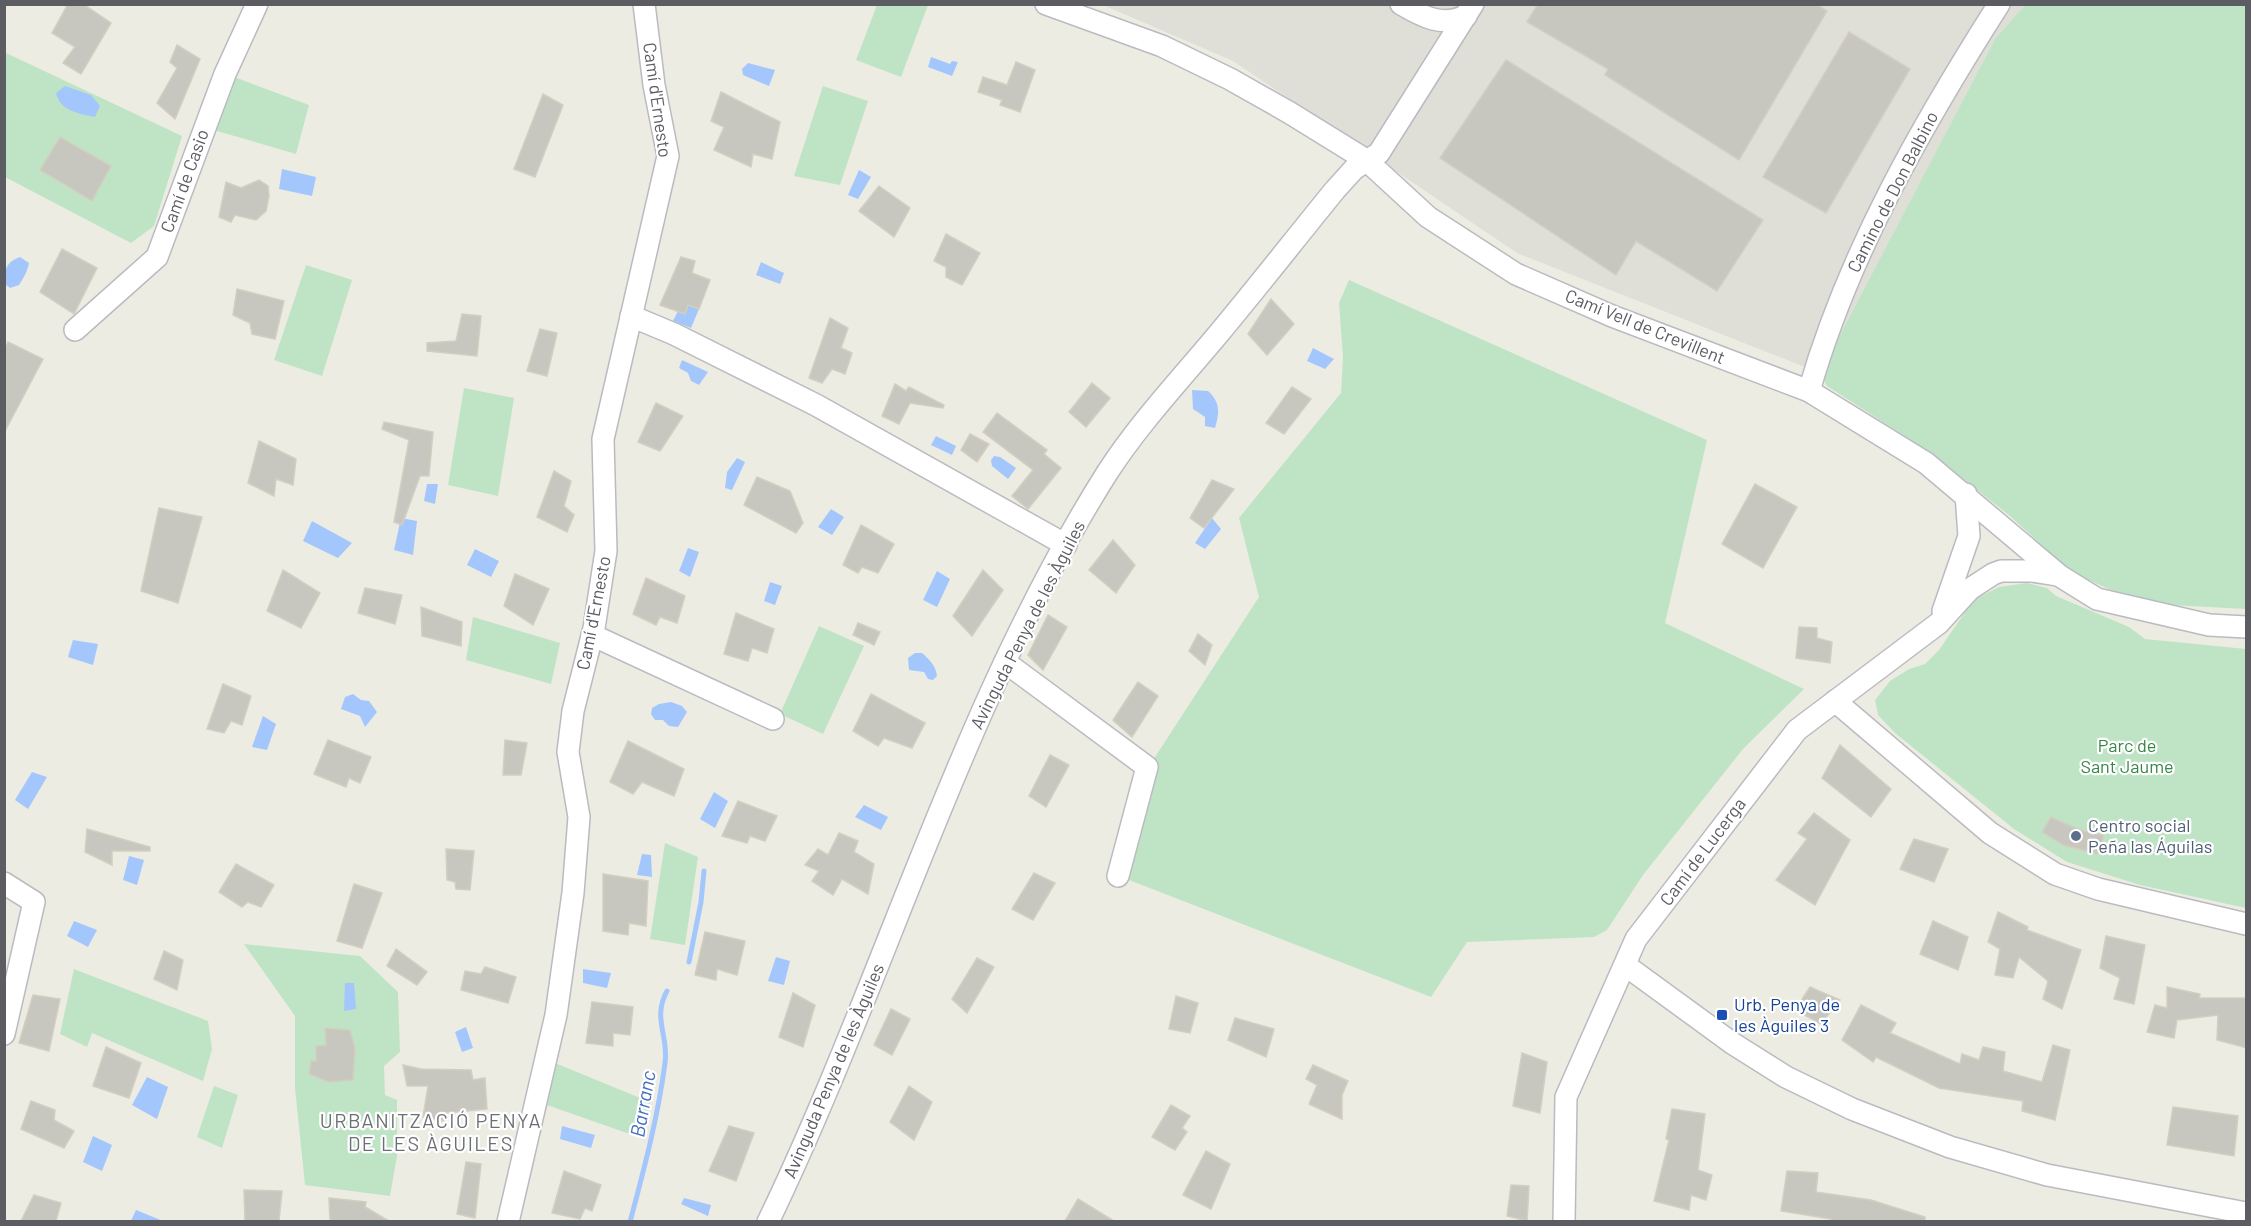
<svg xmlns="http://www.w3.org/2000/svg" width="2251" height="1226" viewBox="0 0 2251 1226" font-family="Barlow,sans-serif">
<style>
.industrial{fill:#dfded7}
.green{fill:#bfe4c5}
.water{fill:#a3c7fd}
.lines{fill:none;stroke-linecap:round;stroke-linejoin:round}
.stream{stroke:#a3c7fd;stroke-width:5}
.building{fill:#c8c7bf;stroke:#d2cfc1;stroke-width:1.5}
.minor-casing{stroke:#babbc1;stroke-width:24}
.minor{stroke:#fff;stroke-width:21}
.service-dot{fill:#5c6f8a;stroke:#fff;stroke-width:2}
.transit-dot{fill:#1a4fb4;stroke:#fff;stroke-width:2}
.labels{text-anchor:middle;stroke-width:4.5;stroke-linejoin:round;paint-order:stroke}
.street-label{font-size:18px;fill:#5b5d63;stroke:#fff}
.park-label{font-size:18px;fill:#378547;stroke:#fff}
.service-label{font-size:18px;fill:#4e5e75;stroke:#fff;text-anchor:start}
.transit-label{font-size:18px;fill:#164399;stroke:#fff;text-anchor:start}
.water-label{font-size:20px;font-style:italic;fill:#466ec0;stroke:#fff}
.neighbourhood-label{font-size:20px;letter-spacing:1.5px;fill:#6c6f75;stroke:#fff}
</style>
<rect width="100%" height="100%" fill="#edece2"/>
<path class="industrial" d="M1103,5h922l-30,34 -175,334 -303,-120 -284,-192z"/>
<g class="green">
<path d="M877,5h51l-27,72 -45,-17z"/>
<path d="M2025,5h221v604l-75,-4 -60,-15 -40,-18 -61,-56 -79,-63 -104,-67 -7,-13 175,-334z"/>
<path d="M4,52l178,84 -28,90 -23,17 -126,-66z"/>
<path d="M229,75l80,30 -13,49 -86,-25z"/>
<path d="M823,86l45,15 -28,84 -46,-9z"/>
<path d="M306,265l46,15 -30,96 -48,-16z"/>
<path d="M1349,280l358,160 -42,183 139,66 -61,60 -100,126 -36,55 -13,7 -127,5 -36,55 -302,-117 26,-123 104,-160 -20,-79 102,-125 2,-36 -4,-54z"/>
<path d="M464,388l50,10 -16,98 -50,-11z"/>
<path d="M2027,583l20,5 9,8 73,31 16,12 101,10v259l-106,-23 -73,-23 -53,-33 -119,-96 -17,-18 -3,-15 15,-19 19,-12 16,-5 14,-14 33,-48 7,-5 20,-10z"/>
<path d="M473,617l87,26 -9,41 -85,-24z"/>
<path d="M819,626l45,20 -41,88 -43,-20z"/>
<path d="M665,843l33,14 -13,88 -35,-6z"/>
<path d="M244,944l116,12 38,36 2,60 -16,14 1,29 12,5v56l-7,40 -85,-11 -10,-97v-72z"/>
<path d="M74,969l134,52 4,28 -9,32 -111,-48 -5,14 -27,-13z"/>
<path d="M555,1063l95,39 -9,36 -94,-33z"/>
<path d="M214,1086l24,9 -16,53 -25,-11z"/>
</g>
<g class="water">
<path d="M931,57l19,7 2,-3 6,1 -6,14 -24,-9z"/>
<path d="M748,63l27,7 -6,16 -26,-11 -1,-6z"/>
<path d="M65,86l26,9 9,11 -5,11c-15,-3 -35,-6 -39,-24z"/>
<path d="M282,169l34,8 -4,19 -33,-7z"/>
<path d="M859,170l12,7 -13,22 -10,-4z"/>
<path d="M20,257l9,6c-1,7 -6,16 -10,22l-9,3 -5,-4c-1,-14 1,-22 15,-27z"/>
<path d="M761,262l23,11 -4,11 -24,-9z"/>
<path d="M688,305l11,4 -8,19 -18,-7 5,-10 7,3z"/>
<path d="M1313,348l21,11 -9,10 -18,-8z"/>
<path d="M682,360l26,12 -9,13 -8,-4 -3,-8 -9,-5z"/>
<path d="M1192,390l16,1c12,11 12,21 7,37l-10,-2v-9l-12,-8z"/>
<path d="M936,436l20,10 -4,9 -21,-10z"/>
<path d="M994,456l6,1 16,11 -8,11 -16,-13 -1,-6z"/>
<path d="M737,458l8,4 -13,28 -7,-2 2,-16z"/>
<path d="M427,484h11l-3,20 -11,-3z"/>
<path d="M831,509l13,8 -12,18 -14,-8z"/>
<path d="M401,518l16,3 -4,34 -19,-5z"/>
<path d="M1212,518l9,11 -16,20 -10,-6z"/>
<path d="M312,521l40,22 -14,15 -35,-17z"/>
<path d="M688,548l11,4 -9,25 -11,-6z"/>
<path d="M475,549l24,12 -8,16 -24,-12z"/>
<path d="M937,571l13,8 -13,28 -14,-7z"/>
<path d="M770,582l12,4 -7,19 -11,-4z"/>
<path d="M73,640l25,4 -5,21 -25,-8z"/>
<path d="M915,653h7c8,7 14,13 15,23l-4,4 -5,-1 -4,-7 -15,-2 -1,-12z"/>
<path d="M353,694l8,6 8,1 8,11 -12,15 -5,-11 -19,-7 4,-12z"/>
<path d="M671,702l11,4 5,6 -9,15 -9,-1 -6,-6h-8l-4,-6 1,-6 7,-4z"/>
<path d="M263,716l13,8 -9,26 -15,-3z"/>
<path d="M32,772l15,5 -19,32 -13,-9z"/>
<path d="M714,792l14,9 -13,27 -15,-9z"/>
<path d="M864,805l24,12 -7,13 -26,-13z"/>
<path d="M642,854l9,1 1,22 -15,-2z"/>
<path d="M129,856l15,4 -7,25 -14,-5z"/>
<path d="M74,921l23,9 -9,17 -21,-11z"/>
<path d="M776,957l14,4 -6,24 -16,-4z"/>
<path d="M583,969l28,4 -4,15 -24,-5z"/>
<path d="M345,983h9l2,26 -12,2z"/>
<path d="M466,1027l7,21 -11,4 -7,-20z"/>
<path d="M147,1077l21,10 -11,32 -25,-14z"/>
<path d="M562,1126l33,9 -4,13 -31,-9z"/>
<path d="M93,1136l19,9 -10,26 -19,-9z"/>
<path d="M684,1198l27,7 -3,11 -27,-12z"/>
<path d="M136,1210l27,11h-32z"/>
</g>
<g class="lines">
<g class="stream">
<path d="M689,962l12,-60 3,-31"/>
<path d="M630,1222c14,-53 28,-105 35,-159 4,-27 -13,-45 2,-72"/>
</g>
</g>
<g class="building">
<path d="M68,4h15l28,19 -30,51 -18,-11 12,-16 -23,-14z"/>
<path d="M1538,4h278l11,7 -88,149 -134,-85 3,-6 -81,-47z"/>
<path d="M1849,32l61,37 -84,144 -63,-36z"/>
<path d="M177,45l23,14 -25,60 -18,-16 20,-35 -7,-6z"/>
<path d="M1506,60l257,160 -46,71 -81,-50 -20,34 -176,-117z"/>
<path d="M1016,62l19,8 -15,42 -20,-7 2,-5 -24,-8 5,-15 24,8z"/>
<path d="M721,92l59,30 -8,37 -19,-5 -2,13 -37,-17 10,-23 -13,-6z"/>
<path d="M543,94l20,11 -28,72 -21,-8z"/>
<path d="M60,137l51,29 -19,35 -52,-31z"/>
<path d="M259,180l9,6 1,10 -3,15 -10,9 -21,-5 -4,7 -12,-5 7,-35 15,6z"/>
<path d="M879,186l31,22 -16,29 -35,-26z"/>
<path d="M946,234l34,19 -18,32 -16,-8v-10l-12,-6z"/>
<path d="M62,249l35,19 -23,46 -34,-22z"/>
<path d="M681,257l14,4 -3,12 18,7 -11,29 -11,-4 -3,9 -25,-9z"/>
<path d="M237,289l47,12 -9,38 -23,-5 -2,-11 -17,-8z"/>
<path d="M1271,299l23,25 -27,31 -19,-21z"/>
<path d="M462,314l19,2 -4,40 -50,-5v-8l29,-2z"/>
<path d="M830,318l18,10 -7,20 11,5 -7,21 -13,-5 -10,14 -13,-5z"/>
<path d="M540,329l17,4 -10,43 -20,-5z"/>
<path d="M8,342l35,17 -39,74v-83z"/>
<path d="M1092,383l18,15 -24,29 -17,-15z"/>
<path d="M895,384l11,7 3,-4 35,18 -1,3 -33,-5 -11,21 -17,-8z"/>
<path d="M1292,387l19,12 -27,35 -18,-11z"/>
<path d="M656,403l27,13 -23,35 -22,-9z"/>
<path d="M997,413l50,37 -3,4 17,14 -33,41 -16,-13 21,-26 -50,-38z"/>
<path d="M384,422l49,10 -4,44h-9l-18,49 -8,-3 15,-82 -27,-11z"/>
<path d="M970,434l19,10 -12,18 -16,-12z"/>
<path d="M259,441l37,18 -3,26 -17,-6 -2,17 -26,-13z"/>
<path d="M554,471l17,10 -7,25 10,9 -7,17 -30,-15z"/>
<path d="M757,477l33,14 13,32 -7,10 -52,-28z"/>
<path d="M1212,480l22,9 -30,39 -14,-10z"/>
<path d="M1755,484l42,23 -34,61 -41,-24z"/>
<path d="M159,508l43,9 -24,86 -37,-12z"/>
<path d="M861,525l33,19 -16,29 -16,-6 -4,6 -15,-8z"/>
<path d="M1113,540l22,25 -19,28 -27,-23z"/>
<path d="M283,570l37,23 -19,35 -34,-17z"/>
<path d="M983,570l20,20 -31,46 -19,-20z"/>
<path d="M515,574l34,15 -16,36 -29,-19z"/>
<path d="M646,578l39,18 -8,27 -17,-6 -4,8 -23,-11z"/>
<path d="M365,588l37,7 -7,29 -37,-11z"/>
<path d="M421,607l41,15 -1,24 -39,-10z"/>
<path d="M736,613l38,16 -7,24 -15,-5 -4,13 -24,-7z"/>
<path d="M1048,615l19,12 -24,43 -15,-15z"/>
<path d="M858,623l22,9 -6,13 -21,-10z"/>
<path d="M1799,627l18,1v10l15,4 -2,21 -34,-5z"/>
<path d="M1198,634l14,11 -7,20 -16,-14z"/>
<path d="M1138,682l20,14 -26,41 -19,-17z"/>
<path d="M223,684l28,12 -9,29 -11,-4 -7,12 -17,-4z"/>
<path d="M871,694l54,29 -13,25 -28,-10 -6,8 -25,-15z"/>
<path d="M328,740l43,17 -11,26 -11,-5 -3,9 -32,-13z"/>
<path d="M505,740l22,3 -6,32h-18z"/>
<path d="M628,741l56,28 -10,27 -32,-14 -9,12 -23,-12z"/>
<path d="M1840,745l51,44 -20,28 -49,-39z"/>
<path d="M1050,755l19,10 -23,42 -17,-11z"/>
<path d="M738,801l39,15 -12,25 -15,-5 -3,7 -25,-7z"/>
<path d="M1814,813l36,27 -35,65 -39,-25 31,-41 -9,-6z"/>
<path d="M2051,817l29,13 23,5v8l-5,11 -35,-9 -21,-13z"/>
<path d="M87,829l63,18v4h-38v14l-27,-13z"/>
<path d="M839,833l19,8 -4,11 20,12 -6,30 -26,-15 -9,16 -21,-14 7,-10 -14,-6 13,-16 10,6z"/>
<path d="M1914,839l34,10 -14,33 -34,-13z"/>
<path d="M446,849l28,2 -4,39 -14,-1 -1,-7 -8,-2z"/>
<path d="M236,864l38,21 -13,22 -13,-5 -6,5 -23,-15z"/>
<path d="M1034,873l21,10 -22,37 -21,-11z"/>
<path d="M603,874l45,7 -2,45 -17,-3 -1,12 -25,-4z"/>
<path d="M354,884l28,9 -20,55 -25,-7z"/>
<path d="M1998,912l30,15 -1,3 54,20 -19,59 -19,-10 5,-18 -29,-24 -6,21 -18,-3 5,-26 -12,-7z"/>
<path d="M1933,921l35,16 -10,33 -38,-16z"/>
<path d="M705,932l40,9 -8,34 -20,-6 -1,11 -21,-5z"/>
<path d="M2106,936l39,9 -11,59 -20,-5 6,-21 -20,-10z"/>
<path d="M396,949l31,23 -10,13 -30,-19z"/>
<path d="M164,951l19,9 -6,30 -23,-11z"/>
<path d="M977,958l17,9 -27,46 -15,-14z"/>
<path d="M485,967l31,10 -8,26 -47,-13 4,-19 16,3z"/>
<path d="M1810,987l30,13 -19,24 -26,-14z"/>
<path d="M2167,987l33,7 -1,4h48v50l-30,-8 1,-25 -41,5 -3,18 -27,-6 8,-27 12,3z"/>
<path d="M793,993l22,12 -12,42 -24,-10z"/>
<path d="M33,995l27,4 -11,52 -30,-8z"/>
<path d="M1176,996l22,7 -8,30 -21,-4z"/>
<path d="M592,1002l41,5 -3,28 -17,-2v13l-27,-3z"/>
<path d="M1861,1005l35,18 -6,10 70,31 2,-10 17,6 4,-13 22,5 -2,19 39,11 11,-37 17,5 -15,70 -33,-9 1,-10 -84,-13 -63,-31 -3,5 -31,-22z"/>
<path d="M891,1009l19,10 -18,36 -18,-10z"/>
<path d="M1235,1018l39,11 -8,28 -38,-17z"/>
<path d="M325,1028l25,2 5,18 -2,32 -24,2 -20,-8 2,-13h5v-15l10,-1z"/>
<path d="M106,1047l35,16 -12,35 -36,-12z"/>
<path d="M1522,1053l25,9 -7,51 -27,-7z"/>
<path d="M403,1065l18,4 50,1 2,10 12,-2 2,31 -42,4v8l-22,-4 5,-31h-21z"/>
<path d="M1313,1065l35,16 -6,14v24l-33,-15 8,-19 -11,-6z"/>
<path d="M909,1086l23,16 -18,38 -24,-18z"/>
<path d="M31,1101l24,9 -1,10 20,11 -10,17 -43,-19z"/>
<path d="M1171,1105l19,11 -8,12 5,4 -12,18 -23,-13z"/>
<path d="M2173,1107l65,9 -4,40 -67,-11z"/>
<path d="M1672,1109l33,5 -7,56 14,5 -6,25 -15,-5 -2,15 -35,-9 15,-61 -3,-1z"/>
<path d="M729,1126l25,7 -18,48 -27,-10z"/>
<path d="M1206,1151l24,13 -19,45 -28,-14z"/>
<path d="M466,1162l15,2 -6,54 -18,-4z"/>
<path d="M564,1171l37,14 -9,26 -7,-3 -5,11 -28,-6z"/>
<path d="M1787,1171l31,2 -2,19 55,8 54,17v4h-94v-2l-50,-8z"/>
<path d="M1511,1185l18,1 -2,35 -20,-5z"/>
<path d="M244,1190l38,1 -3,30h-34z"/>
<path d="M34,1195l27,8 -5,18h-35z"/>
<path d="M329,1198l37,4 -1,5 24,14h-59z"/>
<path d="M1078,1199l36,22h-49z"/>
</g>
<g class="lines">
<g class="minor-casing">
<g id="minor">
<path d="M1046,4l116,42 68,33 60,34 76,47 62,57 88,57 96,42 197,75 117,72 134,113 37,23 112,26 37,2"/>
<path d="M1401,4c22,13 41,23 65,12"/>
<path d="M631,316l43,18 142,71 250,140"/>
<path d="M75,330l82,-73 68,-183 32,-70"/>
<path d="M1809,391c40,-139 113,-266 190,-387"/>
<path d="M1943,611l26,-75 -3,-42"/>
<path d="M592,635l181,84"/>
<path d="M1005,662l142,105 -29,109"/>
<path d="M1835,701l155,132 65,41 43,15 148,35"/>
<path d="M4,883l30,19 -30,132"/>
<path d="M1625,965l107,78 54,34 66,32 98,38 97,28 199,38"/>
<path d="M508,1222l48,-207 17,-122 6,-76 -11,-65 5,-41 21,-83 12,-77 -3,-112 65,-283 -14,-71 -10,-81"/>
<path d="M768,1222c119,-247 192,-516 339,-749 31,-48 71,-91 108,-135 41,-49 80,-99 120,-148l19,-21 25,-16 94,-149"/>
<path d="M1564,1222l2,-125 70,-158 161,-209 142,-107 31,-34 23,-15 8,-3h31l26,4"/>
</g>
</g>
<use href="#minor" class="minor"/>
</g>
<circle class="service-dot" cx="2076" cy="836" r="6"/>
<rect class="transit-dot" x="1716" y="1009" width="12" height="12" rx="3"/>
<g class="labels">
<g class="street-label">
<text transform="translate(657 100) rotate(82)" y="6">Camí d'Ernesto</text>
<text transform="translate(185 181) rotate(-70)" y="6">Camí de Casio</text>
<text transform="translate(1893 192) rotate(-63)" y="6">Camino de Don Balbino</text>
<text transform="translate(1645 327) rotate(22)" y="6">Camí Vell de Crevillent</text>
<text transform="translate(594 613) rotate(-79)" y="6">Camí d'Ernesto</text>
<text transform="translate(1028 625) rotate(-63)" y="6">Avinguda Penya de les Àguiles</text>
<text transform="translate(1703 852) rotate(-53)" y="6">Camí de Lucerga</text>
<text transform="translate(834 1071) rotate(-67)" y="6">Avinguda Penya de les Àguiles</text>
</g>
<g class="park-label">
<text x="2127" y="752">Parc de<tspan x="2127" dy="21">Sant Jaume</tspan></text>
</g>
<g class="service-label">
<text x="2088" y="832">Centro social<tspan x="2088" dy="21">Peña las Águilas</tspan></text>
</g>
<g class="transit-label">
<text x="1734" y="1011">Urb. Penya de<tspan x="1734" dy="21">les Àguiles 3</tspan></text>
</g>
<g class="water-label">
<text transform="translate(643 1104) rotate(-80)" y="7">Barranc</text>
</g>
<g class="neighbourhood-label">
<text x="431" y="1128">URBANITZACIÓ PENYA<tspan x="431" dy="23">DE LES ÀGUILES</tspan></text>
</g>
</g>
<rect width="2251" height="1226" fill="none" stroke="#5b5d63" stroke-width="12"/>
</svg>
